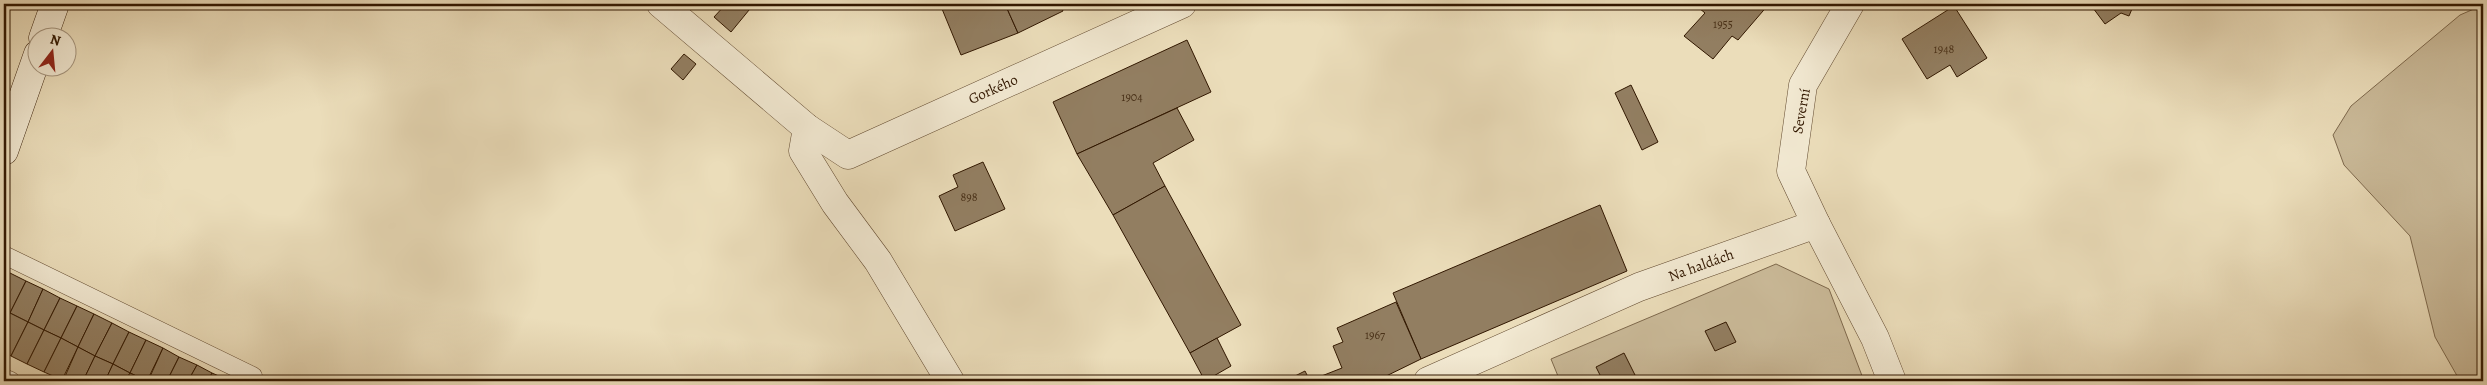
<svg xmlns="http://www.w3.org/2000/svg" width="2487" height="385" viewBox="0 0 2487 385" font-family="Alegreya,serif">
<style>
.green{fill:#cbbb9a;stroke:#7e694d}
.building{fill:#927e61;stroke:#311700}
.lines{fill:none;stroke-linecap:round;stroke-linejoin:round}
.lane-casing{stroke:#60482e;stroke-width:19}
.street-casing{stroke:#60482e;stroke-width:29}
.secondary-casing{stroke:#311700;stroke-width:29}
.lane{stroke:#f2e9d2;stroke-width:18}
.street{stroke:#f2e9d2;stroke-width:28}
.secondary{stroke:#f2e9d2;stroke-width:28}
.labels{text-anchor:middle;stroke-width:4;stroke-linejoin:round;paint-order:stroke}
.number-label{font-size:12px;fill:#493118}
.street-label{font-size:15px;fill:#311700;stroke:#f2e9d2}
</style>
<rect width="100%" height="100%" fill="#ebddba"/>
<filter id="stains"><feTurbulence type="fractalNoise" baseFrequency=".004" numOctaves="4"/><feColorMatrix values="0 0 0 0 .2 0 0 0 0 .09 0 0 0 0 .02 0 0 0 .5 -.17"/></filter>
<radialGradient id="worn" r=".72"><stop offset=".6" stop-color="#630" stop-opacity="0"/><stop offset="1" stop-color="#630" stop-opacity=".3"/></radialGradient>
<g class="green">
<path d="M2483,5v376h-23l-25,-44 -25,-101 -66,-71 -11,-30 18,-29 109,-91z"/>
<path d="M1776,264l53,25 35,92h-304l-9,-22z"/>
</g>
<g class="building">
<path d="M726,4h28l-23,28 -17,-15z"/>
<path d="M940,4h65l13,29 -57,22z"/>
<path d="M1005,4h55l3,7 -45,22z"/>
<path d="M1703,4h66l-31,36 -6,-4 -19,23 -29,-23 21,-23 -6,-5z"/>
<path d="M2090,4h44l-5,12 -8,-3 -16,11z"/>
<path d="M1954,6l33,52 -30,19 -7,-12 -23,14 -25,-40z"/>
<path d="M1187,40l24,52 -134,62 -24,-52z"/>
<path d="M684,54l12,10 -13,16 -12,-11z"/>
<path d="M1631,85l27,57 -16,8 -27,-57z"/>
<path d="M1177,108l17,32 -41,23 12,23 -52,29 -36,-61z"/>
<path d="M983,162l22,47 -50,22 -16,-35 19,-9 -5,-12z"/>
<path d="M1165,186l76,139 -51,28 -77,-138z"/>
<path d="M1600,205l27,66 -206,88 -28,-66z"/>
<path d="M6,271l20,10 -16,32 -6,-3v-33z"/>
<path d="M26,281l17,8 -15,33 -18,-9z"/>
<path d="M43,289l17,9 -16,32 -16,-8z"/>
<path d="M60,298l17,8 -16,32 -17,-8z"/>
<path d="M1396,302l25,57 -45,22h-55l-2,-4 23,-9 -9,-22 10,-4 -6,-14z"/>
<path d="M77,306l17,8 -16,33 -17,-9z"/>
<path d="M10,313l18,9 -17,34 -7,-4v-26z"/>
<path d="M94,314l18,9 -17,33 -17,-9z"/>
<path d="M28,322l16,8 -17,34 -16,-8z"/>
<path d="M1726,322l10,20 -21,9 -10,-20z"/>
<path d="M112,323l17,9 -16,32 -18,-8z"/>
<path d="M44,330l17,8 -17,34 -17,-8z"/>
<path d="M129,332l17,8 -16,33 -17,-9z"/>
<path d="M61,338l17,9 -16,33 -18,-8z"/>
<path d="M1217,338l14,28 -26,15 -15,-28z"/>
<path d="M146,340l17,8 -16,33 -17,-8z"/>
<path d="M78,347l17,9 -12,25h-20z"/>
<path d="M163,348l16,9 -12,24h-19z"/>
<path d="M1624,353l11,22 -14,6h-18l-7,-14z"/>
<path d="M95,356l18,8 -8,17h-22z"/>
<path d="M179,357l18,8 -9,16h-21z"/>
<path d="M113,364l17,9 -5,8h-20z"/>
<path d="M197,365l15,8 -4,8h-20z"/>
<path d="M1305,371l5,10h-25z"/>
<path d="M130,373l17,8h-22z"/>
<path d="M212,373l18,8h-22z"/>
</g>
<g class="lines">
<g class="lane-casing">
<g id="lane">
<path d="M4,255l249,121"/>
<path d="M4,378l7,3"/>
</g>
</g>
<g class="street-casing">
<g id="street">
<path d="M661,4l146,124 41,27 334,-151"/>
<path d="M807,128l-4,23 32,52 43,58 72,120"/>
<path d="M1816,224l-25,-53 12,-86 47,-81"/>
<path d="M1428,381l211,-94 177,-63 59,114 17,43"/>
</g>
</g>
<g class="secondary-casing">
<g id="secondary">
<path d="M43,38l12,-34"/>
<path d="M4,151l34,-97"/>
</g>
</g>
<use href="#lane" class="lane"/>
<use href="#street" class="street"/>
<use href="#secondary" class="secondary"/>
</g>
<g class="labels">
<g class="number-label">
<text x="1723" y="28">1955</text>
<text x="1944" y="53">1948</text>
<text x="1132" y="101">1904</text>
<text x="969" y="201">898</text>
<text x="1375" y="339">1967</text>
</g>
<g class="street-label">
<text transform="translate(993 89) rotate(-24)" y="5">Gorkého</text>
<text transform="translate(1801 111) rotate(-80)" y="5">Severní</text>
<text transform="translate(1701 265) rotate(-20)" y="5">Na haldách</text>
</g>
</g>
<rect width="2487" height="385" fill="none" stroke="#ebddba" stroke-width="20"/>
<rect x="5" y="5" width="2477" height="375" fill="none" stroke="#311700" stroke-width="2.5"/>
<rect x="10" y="10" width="2467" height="365" fill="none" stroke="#311700"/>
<g transform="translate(52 52) rotate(16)"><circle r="24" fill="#f2e9d2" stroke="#a5957e"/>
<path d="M0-4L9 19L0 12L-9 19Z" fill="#8f2418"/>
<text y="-8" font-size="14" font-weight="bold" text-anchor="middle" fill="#311700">N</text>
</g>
<rect width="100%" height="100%" filter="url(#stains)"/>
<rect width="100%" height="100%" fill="url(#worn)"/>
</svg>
